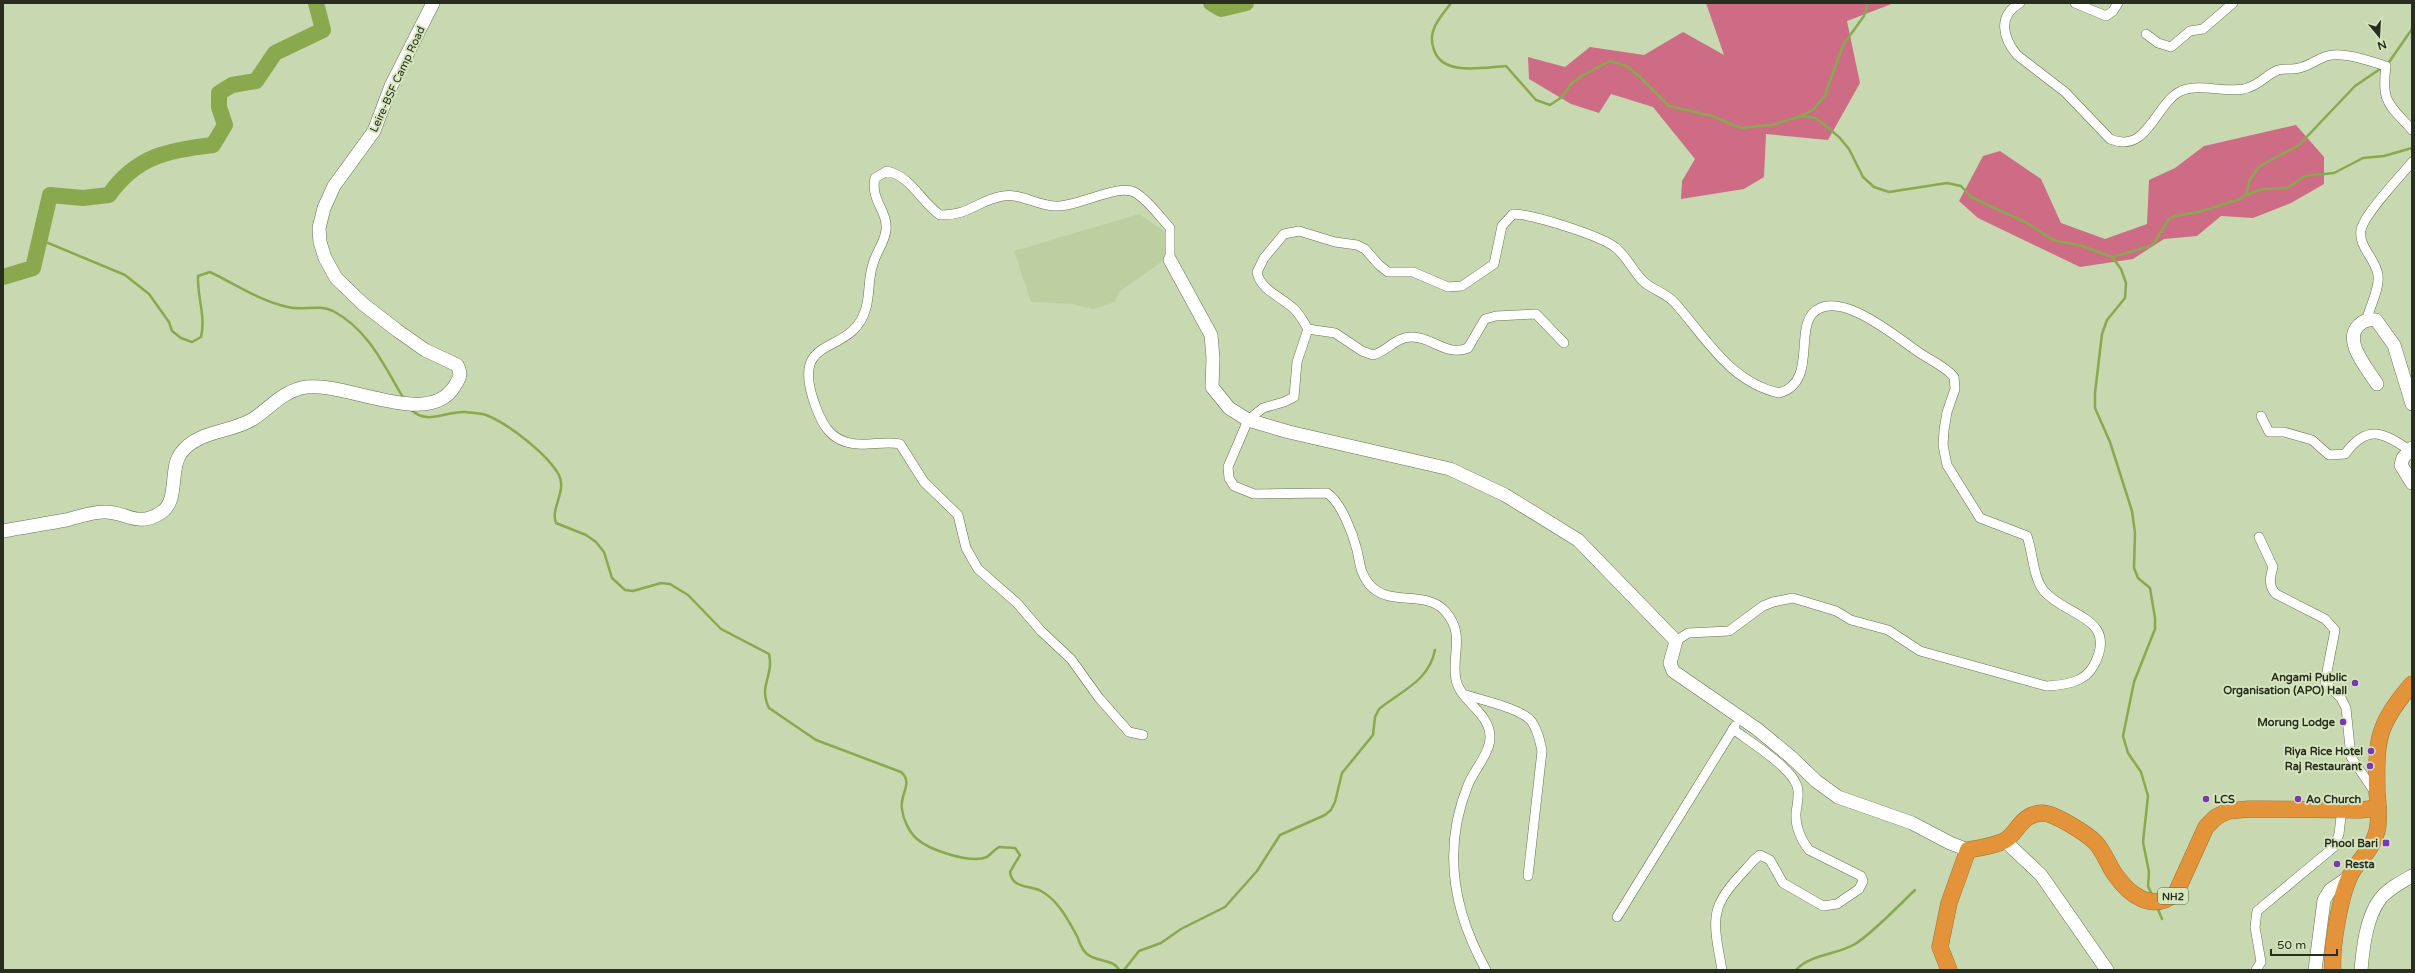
<svg xmlns="http://www.w3.org/2000/svg" width="2415" height="973" viewBox="0 0 2415 973" font-family="'Varela Round',sans-serif">
<style>
.built{fill:#bdcfa1}
.forest{fill:#cd6c84}
.lines{fill:none;stroke-linecap:round;stroke-linejoin:round}
.stream{stroke:#8aa94e;stroke-width:2.5}
.river{stroke:#8aa94e;stroke-width:16}
.street-casing{stroke:#667350;stroke-width:10}
.secondary-casing{stroke:#667350;stroke-width:14}
.highway-casing{stroke:#a27031;stroke-width:17}
.street{stroke:#fff;stroke-width:9}
.secondary{stroke:#fff;stroke-width:13}
.highway{stroke:#e3943a;stroke-width:16}
.poi-dot{fill:#7839ae;stroke:#d5e5bd;stroke-width:1.5}
.labels{text-anchor:middle;stroke-width:4;stroke-linejoin:round;paint-order:stroke}
.shield{fill:#d5e5bd;stroke:#5c654e;stroke-width:1}
.shield-label{font-size:10px;font-weight:bold;fill:#282e1f}
.street-label{font-size:11px;fill:#282e1f;stroke:#d5e5bd}
.poi-label{font-size:11px;font-weight:bold;fill:#282e1f;stroke:#d5e5bd;text-anchor:end}
</style>
<rect width="100%" height="100%" fill="#c8d8b1"/>
<path class="built" d="M1139,214l25,17 11,21 -56,40 -4,10 -22,7 -20,-5 -42,-2 -17,-51z"/>
<g class="forest">
<path d="M1706,3h188l-47,18 13,62 -32,57 -62,-6 -2,43 -20,12 -63,10 1,-18 13,-22 -42,-52 -42,-13 -12,19 -28,-9 -42,-25 -1,-22 37,10 25,-20 54,8 39,-23 41,23z"/>
<path d="M2296,125l28,32v27l-33,19 -38,15 -32,-2 -24,20 -33,3 -31,20 -53,8 -102,-49 -19,-17 24,-45 17,-5 41,28 20,44 44,16 42,-15 2,-44 26,-12 29,-22z"/>
</g>
<g class="lines">
<g class="stream">
<path d="M1451,3c-5,7 -12,15 -16,23 -4,9 -4,15 -1,24 9,27 51,17 72,16l30,34 14,5 12,-8 9,-13 12,-9 27,-14 16,5 12,9 31,31 43,10 29,12 31,-3 29,-9 15,2 23,19 10,12 14,28 11,10 15,5 58,-9 14,3 10,11 56,26 26,17 29,6 30,11 9,12 5,14 -1,15 -18,22 -5,14 -7,59v15l15,34 22,69 3,22 -1,35 4,10 12,10 5,30v11l-21,53 -11,54 5,17 13,19 7,24 -5,46 6,30 -1,14 4,9"/>
<path d="M2387,65l25,-36"/>
<path d="M1801,116l13,-7 11,-14 18,-50 21,-29 4,-13"/>
<path d="M2246,195l17,-6 24,-1 18,-12 29,-3 29,-15 21,-2 28,-8"/>
<path d="M41,240l84,35 24,19 20,28 3,9 9,7 11,4 9,-5c5,-21 -4,-40 -3,-61l12,-4c25,12 50,29 78,35 14,4 30,-3 45,4 36,19 51,55 71,88"/>
<path d="M2112,257l36,-10 6,-4 15,-24 6,-3 24,-4 41,-13 6,-4 4,-16 10,-13 39,-21 56,-59 28,-19"/>
<path d="M410,409c18,17 34,2 55,3 6,1 15,1 21,3 23,9 61,39 73,60 8,17 -9,33 -3,48l30,12 10,7 8,10 8,26 13,12 8,1 28,-8 9,1 18,11 33,34 48,25c5,23 -11,31 0,54l47,32 85,32c13,11 -2,23 1,37 1,10 7,23 15,30 12,11 54,25 70,18 4,-3 7,-7 12,-10l16,1 5,7 -10,17c2,17 20,13 31,19 17,9 27,29 36,45 3,7 4,13 10,18 9,8 27,5 32,16"/>
<path d="M2157,907l5,12"/>
<path d="M1124,970l15,-19 22,-8 20,-14 44,-22 32,-36 23,-36 45,-20 6,-5 4,-8 7,-29 31,-38 2,-18 4,-8c22,-18 50,-28 56,-59"/>
<path d="M1796,970c14,-16 41,-15 59,-26 19,-12 43,-38 60,-54"/>
</g>
<g class="river">
<path d="M1211,3l10,6 25,-6"/>
<path d="M3,277l30,-9 17,-73 33,3 26,-3c27,-39 60,-45 104,-50l12,-20 -6,-18v-14l13,-8 24,-4 19,-28 48,-23 -7,-27"/>
</g>
<g class="street-casing">
<g id="street">
<path d="M2020,3c-23,13 -17,35 -3,52l48,37 45,47c38,16 45,-36 71,-48 19,-8 43,2 63,-2 17,-4 21,-14 34,-19 7,-2 15,0 21,-2 10,-2 18,-9 28,-12 15,-5 43,5 59,10 -5,37 3,38 26,64"/>
<path d="M2075,3l31,13 7,-5 5,-8"/>
<path d="M2146,34l12,9 13,4 19,-16 13,-2 30,-26"/>
<path d="M2367,319c3,-13 13,-31 11,-44 -2,-16 -20,-28 -17,-45 3,-16 39,-53 51,-68"/>
<path d="M1308,329l27,4 27,18 11,4c15,-4 22,-18 39,-18 21,0 34,20 56,11l17,-29 11,-3 40,-2 28,29"/>
<path d="M2261,416l8,16h15l28,8 17,15 16,-1c22,-30 38,-22 64,-4"/>
<path d="M2259,537l14,30c-3,10 -5,19 3,27l49,25 10,11 -10,52 16,16 5,10 5,49 23,34"/>
<path d="M1466,695c16,5 57,14 66,27 6,9 8,19 10,29l-14,125"/>
<path d="M1143,735l-14,-3 -30,-34 -28,-39 -30,-28 -24,-28 -39,-34 -12,-21 -8,-33 -34,-33 -24,-38c-17,-4 -36,4 -54,-2 -16,-5 -23,-17 -29,-32 -32,-81 35,-50 49,-102 4,-14 2,-30 7,-44 3,-12 12,-22 13,-34 2,-19 -16,-30 -11,-52l12,-7c25,6 33,30 53,44 29,1 38,-15 63,-19 16,-3 34,9 51,10 23,2 65,-24 82,-13 14,9 24,24 34,35v32"/>
<path d="M1617,917l118,-191"/>
<path d="M1486,970c-33,-59 -44,-121 -18,-185 6,-15 23,-33 22,-49 -1,-24 -29,-34 -34,-56 -5,-26 10,-45 -11,-69 -20,-22 -56,-3 -76,-27 -9,-11 -9,-21 -12,-34 -4,-16 -16,-48 -30,-57l-73,1 -20,-8 -5,-8 -1,-11 20,-47 15,-12 21,-6 10,-5 3,-35 11,-33c-4,-6 -8,-15 -14,-20 -12,-12 -34,-19 -37,-37l7,-14 20,-24 15,-3 36,11 22,3 8,4 14,16 9,7h25l35,15 14,-1 32,-22 8,-38 11,-12c19,0 89,22 103,34 11,9 17,23 27,33 9,9 22,11 32,22 31,35 55,79 104,90 37,-10 17,-59 33,-79 25,-28 84,23 105,37 12,9 28,15 37,26l1,12 -8,23 -3,18 -1,15 4,20 33,53 47,18c6,17 6,42 17,55 22,26 75,26 50,74 -9,18 -30,20 -48,21l-126,-35 -32,-21 -37,-10 -15,-9 -43,-13 -20,4 -10,4 -34,25 -41,2 -12,8"/>
<path d="M1722,970c-3,-19 -10,-44 -4,-62 6,-18 24,-34 36,-48l6,-5 10,5 13,23 40,23 14,-2 22,-15 4,-8 -2,-5 -52,-26c-8,-10 -14,-24 -13,-37 1,-9 4,-18 1,-27 -6,-19 -47,-44 -64,-57"/>
<path d="M2256,970l5,-8 -6,-35 2,-16 77,-64 5,-13 3,-26"/>
</g>
</g>
<g class="secondary-casing">
<g id="secondary">
<path d="M1170,260l41,75 2,23 -1,29 17,21 19,12 41,12 161,37 55,26 73,45 98,101 -6,22 3,8 84,58 34,28 25,24 22,16 74,26 38,20 18,7"/>
<path d="M2377,384c-9,-15 -35,-43 -18,-59 5,-5 10,-6 17,-5l18,25 18,59"/>
<path d="M2412,448l-9,10 -2,7 11,18"/>
<path d="M3,531c21,-4 42,-7 63,-11 12,-3 25,-8 38,-8 22,-1 33,17 58,0 17,-12 7,-44 19,-59 17,-23 50,-20 72,-34 17,-11 28,-26 48,-31 40,-10 126,42 153,-1 6,-9 8,-13 3,-22l-32,-15 -27,-19 -35,-27 -27,-26 -11,-20 -5,-16 -1,-14 5,-20 10,-22 40,-55 17,-45 42,-83"/>
<path d="M2005,841l36,34 66,95"/>
<path d="M2315,970l9,-70 6,-10 19,-13"/>
<path d="M2361,970c2,-22 5,-52 19,-71 8,-10 21,-17 32,-23"/>
</g>
</g>
<g class="highway-casing">
<g id="highway">
<path d="M1949,970l-9,-23 9,-44 19,-53c12,-2 25,-4 36,-9 13,-6 16,-27 38,-28 12,0 44,20 53,29 8,8 13,22 19,31 15,22 38,40 62,20l30,-66 10,-10 12,-6 21,-2 111,1 18,-2"/>
<path d="M2333,970c-2,-22 7,-72 16,-92 7,-17 23,-26 28,-47 3,-11 1,-27 0,-39 -1,-53 0,-67 35,-108"/>
</g>
</g>
<use href="#street" class="street"/>
<use href="#secondary" class="secondary"/>
<use href="#highway" class="highway"/>
</g>
<g class="poi-dot">
<circle cx="2355" cy="683" r="4"/>
<circle cx="2343" cy="722" r="4"/>
<circle cx="2371" cy="751" r="4"/>
<circle cx="2370" cy="766" r="4"/>
<circle cx="2206" cy="799" r="4"/>
<circle cx="2298" cy="799" r="4"/>
<rect x="2382" y="839" width="8" height="8" rx="2"/>
<circle cx="2337" cy="864" r="4"/>
</g>
<g class="labels">
<rect class="shield" x="2158" y="888" width="30" height="16" rx="3"/>
<g class="shield-label">
<text x="2173" y="900">NH2</text>
</g>
<g class="street-label">
<text transform="translate(397 79) rotate(-65)" y="4">Leire-BSF Camp Road</text>
</g>
<g class="poi-label">
<text x="2347" y="681">Angami Public<tspan x="2347" dy="13">Organisation (APO) Hall</tspan></text>
<text x="2335" y="726">Morung Lodge</text>
<text x="2363" y="755">Riya Rice Hotel</text>
<text x="2362" y="770">Raj Restaurant</text>
<text x="2214" y="803" text-anchor="start">LCS</text>
<text x="2306" y="803" text-anchor="start">Ao Church</text>
<text x="2378" y="847">Phool Bari</text>
<text x="2345" y="868" text-anchor="start">Resta</text>
</g>
</g>
<rect width="2415" height="973" fill="none" stroke="#282e1f" stroke-width="8"/>
<g transform="translate(2379 36) rotate(162)" stroke="#d5e5bd" stroke-width="3" paint-order="stroke">
<path d="M0-3L7 15L0 10L-7 15Z" fill="#282e1f"/>
<text y="-6" font-size="11" font-weight="bold" text-anchor="middle" fill="#282e1f">N</text>
</g>
<path d="M2271 949v6h66v-6" fill="none" stroke="#282e1f" stroke-width="2"/>
<text x="2277" y="949" font-size="12" fill="#282e1f" stroke="#d5e5bd" stroke-width="3" paint-order="stroke">50 m</text>
</svg>
